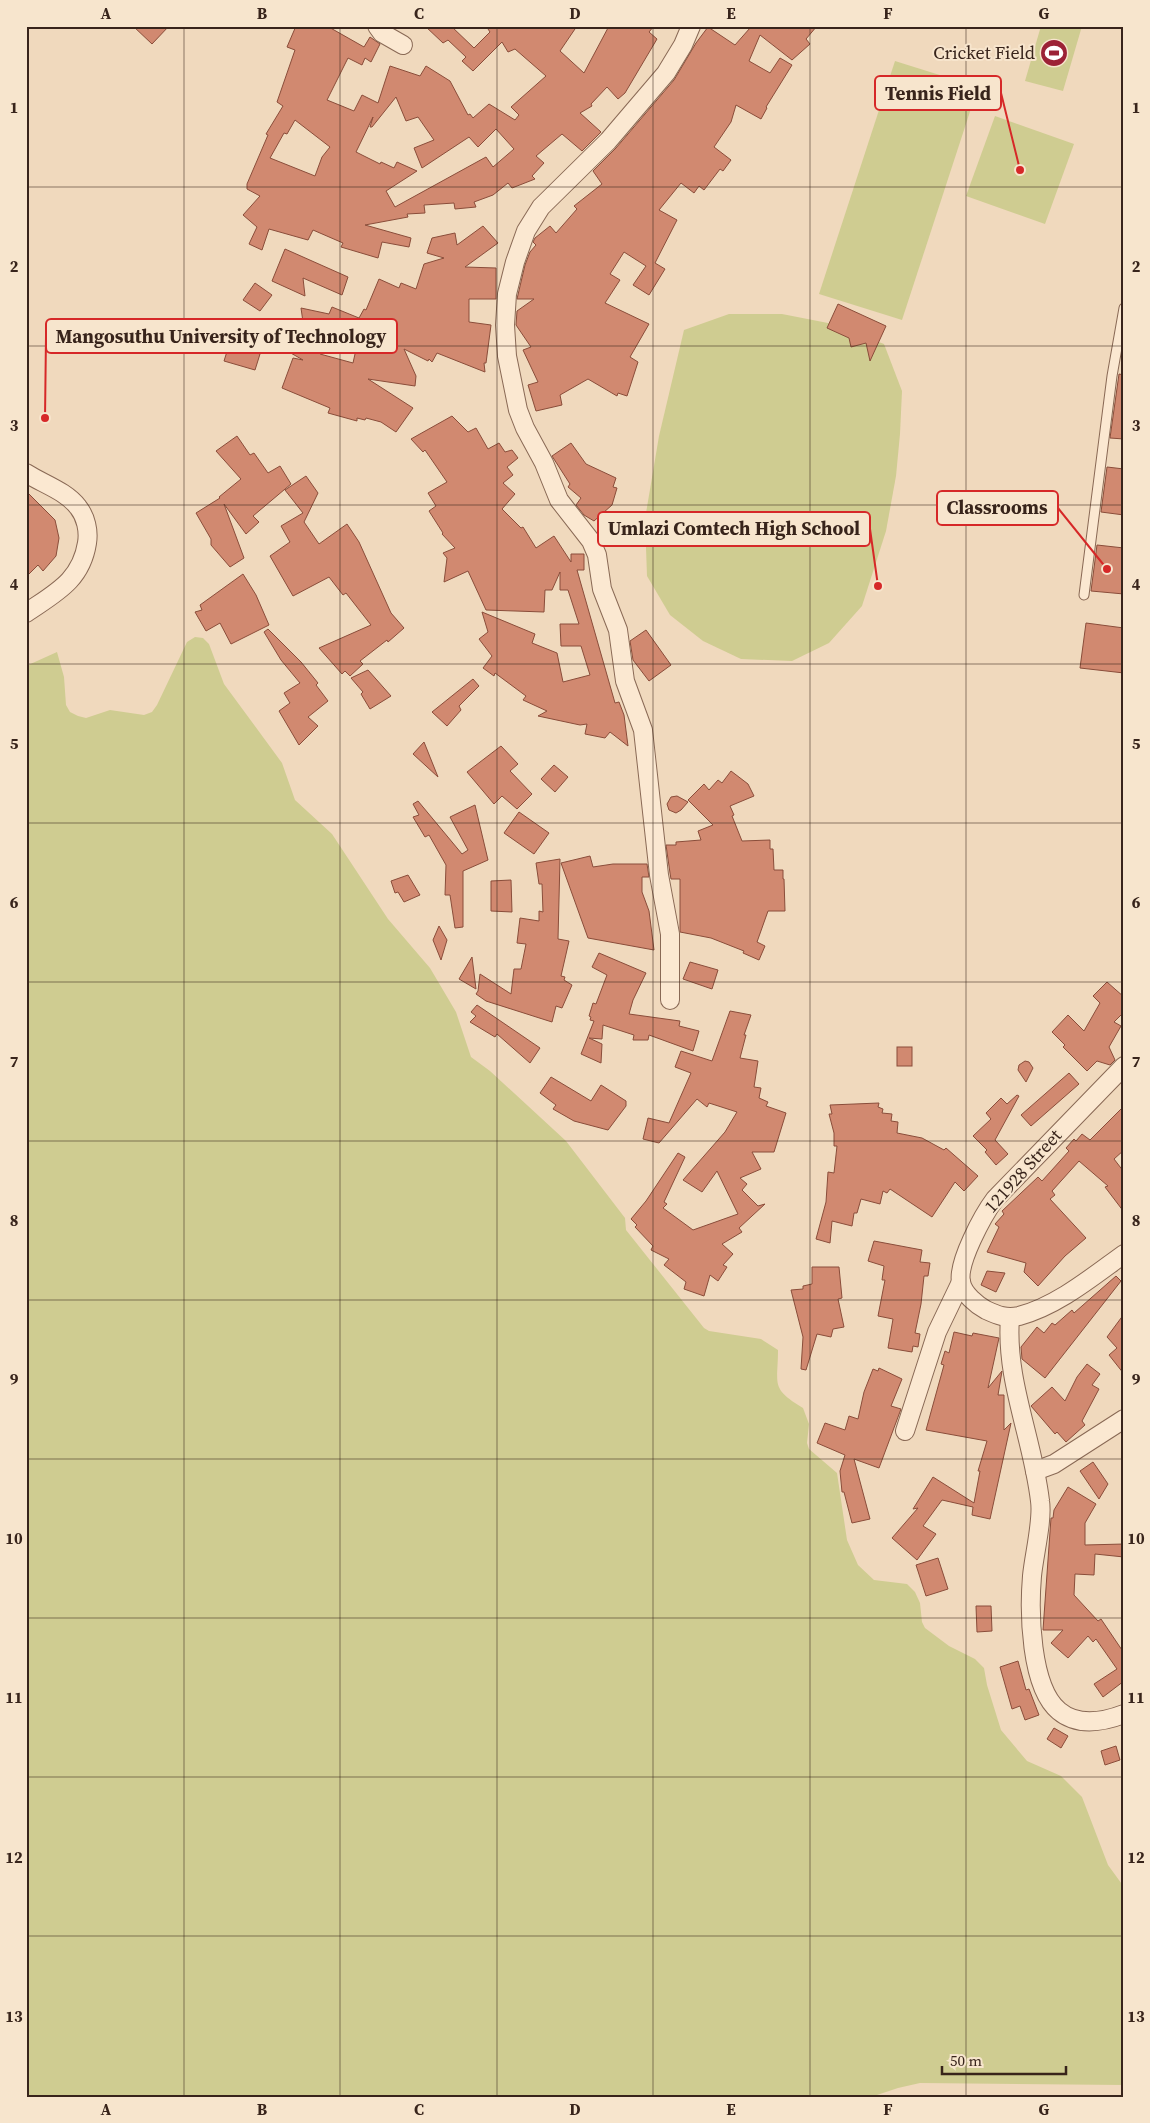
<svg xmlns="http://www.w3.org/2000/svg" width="1150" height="2123" viewBox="0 0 1150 2123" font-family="'Source Serif 4',serif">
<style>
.green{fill:#cfcc91}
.building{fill:#d18970;stroke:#8a4d3a;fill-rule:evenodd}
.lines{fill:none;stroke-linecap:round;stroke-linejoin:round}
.service-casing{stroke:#896955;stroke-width:11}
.minor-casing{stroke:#896955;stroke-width:20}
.service{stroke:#fbe8d1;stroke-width:9}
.minor{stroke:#fbe8d1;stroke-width:18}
.grid{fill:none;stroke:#38241b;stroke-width:1;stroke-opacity:0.55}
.labels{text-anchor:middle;stroke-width:4;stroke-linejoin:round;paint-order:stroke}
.poi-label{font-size:18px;fill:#38241b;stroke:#f7e5cd;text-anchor:end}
.street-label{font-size:18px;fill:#38241b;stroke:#f7e5cd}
.leader{fill:none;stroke:#d62828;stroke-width:2}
.callout-dot{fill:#d62828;stroke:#f7e5cd;stroke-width:2}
.callout{fill:#f7e5cd;stroke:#d62828;stroke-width:2}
.callout-label{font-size:19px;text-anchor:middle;font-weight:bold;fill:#38241b}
.neatline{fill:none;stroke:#38241b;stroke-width:2}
.grid-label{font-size:16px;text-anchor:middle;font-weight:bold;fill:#38241b}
</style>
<rect width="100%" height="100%" fill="#f0d9bd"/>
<g class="green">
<path d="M1041,26h41l-19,65 -38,-10z"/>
<path d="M895,61l83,26 -76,233 -83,-26z"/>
<path d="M995,116l79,28 -29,80 -79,-28z"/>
<path d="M729,314h53l51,10 51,20 18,47 -2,43 -4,42 -10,55 -24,75 -33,37 -37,18 -51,-2 -38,-18 -33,-26 -23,-39 -2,-57 14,-83 25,-106z"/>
<path d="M195,637l8,1 6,6 15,40 58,79 13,37 37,34 56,85 42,49 26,44 15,45 19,14 76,70 59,77 1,12 78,98 5,3 52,8 17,11c0,35 -8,38 25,58l6,16 -2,19 2,6 28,24 10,67 11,25 16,15 33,4 8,8 5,11 2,19 3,6 24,18 26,13 9,9 3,17 14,45 26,31 34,15 21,21 26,68 16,22v198l-204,-2 -22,5 -27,9h-845v-1431l31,-14 7,25 2,28 4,7 8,4 8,2 24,-8 34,5 8,-3 5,-7 30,-63z"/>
</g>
<g class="building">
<path d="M133,26h36l-17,18z"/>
<path d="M296,26h31l37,21 6,-10 10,7 -9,18 -6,-4 -3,7 -14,-7 -21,42 27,11 8,-16 16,8 12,-37 30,10 6,-10 24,15 18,34 2,-1 3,4 16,-14 26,16 4,-5 -8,-8 35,-31 -31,-27 -7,3 -6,-10 -29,29 -11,-10 4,-4 -18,-17 -5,3 -18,-17h26l23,22 16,-16 -4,-6h91l-17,25 24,22 25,-47h45l-5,6 8,7 -32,54 -7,6 -11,-12 -16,17 1,2 -12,7 21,19 -19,19 -20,-17 -26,22 8,7 -12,13 3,3 -23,9 -4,-5 -15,12 -19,7 2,5 -21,2 -1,-6 -30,2 1,8 -18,1 1,3 -43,8 46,13 -2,9 -27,-5 -4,16 -37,-11 2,-4 -30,-13 -5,10 -39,-11 -7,21 -13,-6 8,-17 -14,-12 17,-19 -13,-7v-5l21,-49 -2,-1 17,-28 -6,-4 18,-52 -8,-3zM396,97l10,24 12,-4 16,23 -20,8 8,20 47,-31 9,10 18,-18 18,20 -21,18 -7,-10 -91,50 -9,-16 31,-20 -20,-9 -3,6 -13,-6 -1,2 -24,-12 17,-35 -3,10h2zM295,120l35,27 -8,10 -7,19 -45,-18 14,-25 3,1z"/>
<path d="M748,26h69l-11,13 4,5 -18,16 -32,-25 -11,26 21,12 10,-15 12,7 -26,42 1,1 -6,11 -25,-14 -5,17 -17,25 17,13 -8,11 -3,-2 -16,21 -5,-4 -5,7 -13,-10 -22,27 18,10 -22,43 10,6 -16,26 -16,-10 13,-19 -22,-14 -14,22 10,6 -15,23 44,21 -19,33 8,5 -11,34 -9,-3 -1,3 -29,-17 -28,16 2,10 -26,6 -8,-26 10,-3 -15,-32 8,-3 -15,-22 1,-14 17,-12h-17l8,-34 5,-13 6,-7 -3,-3 2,-4 15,-12 6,7 21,-24 -3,-3 28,-22 -9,-13 23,-23 58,-68 22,-37 12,-16 27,18 15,-17z"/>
<path d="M483,226l15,17 -33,24 31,1v31h-27v23l22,3 -5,38h-2l1,9 -48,-19 -5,9 -3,-3 -1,2 -24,-12 12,27 -1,10 -47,-7 45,29 -17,24 -15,-10 -15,-4 -1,2 -8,-2v3l-29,-8 2,-5 -48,-20 11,-30 10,2 -35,-20 2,-18 25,-3 8,3 -2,-14 28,6 3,-7 27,11 5,-9 2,1 13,-31 20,9 2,-5 15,6 8,-25 20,-6 -17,-5 5,-15 23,-5 2,12zM331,325l28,11 -6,27 -33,-9z"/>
<path d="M285,249l63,28 -6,18 -39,-17 2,18 -33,-15z"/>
<path d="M255,283l17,12 -12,16 -17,-11z"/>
<path d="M838,304l48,22 -16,35 -4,-18 -15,4 -2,-9 -22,-10z"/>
<path d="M229,345l31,9 -5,16 -31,-9z"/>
<path d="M1119,374l5,1v64l-14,-1z"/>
<path d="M452,416l16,16 8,-4 12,21 11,-6 6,9 7,-2 6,8 -11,9 6,8 -10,8 12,11 -13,15 19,19 2,-1 13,21 18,-12 17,26v-8h13v16h-7l38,133 4,-1 5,13 4,31 -18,-14 -5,6 -20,-4 2,-10 -7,1 -42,-9 9,-5 -24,-11 3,-4 -31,-23 -1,3 -11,-8 9,-12 -13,-17 9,-7 -6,-20 53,22 -3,9 25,10 6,29 27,-7 -9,-29h-20l-1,-22h19l-11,-34h-8v-18l-8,18h-7l-1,22 -58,-2 -18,-39 -24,11 3,-24 -4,-5 12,-5 -13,-14 1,-1 -14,-22 7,-5 -8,-13 19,-11 -22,-32 -2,2 -12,-13z"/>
<path d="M237,436l13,19 4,-2 14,20 12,-7 11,18 -38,32 6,6 -13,12 -22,-30 20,54 -14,9 -19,-22v-6l-15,-26 24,-15 -1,-1 22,-18 -25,-28z"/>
<path d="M571,443l15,21 30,14 -3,9 4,1 -5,17 -18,16 -10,-6 -8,-10 5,-7 -13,-11 2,-3 -18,-28z"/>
<path d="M1107,467l17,2v46l-23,-3z"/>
<path d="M306,476l12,17 -14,29 15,22 28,-20 12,18 32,71 13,15 -16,14 -1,-2 -27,21 3,3 -13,12 -5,-5 -3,3 -23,-26 52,-23 -25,-32 -3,2 -14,-18 -36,19 -23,-40 20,-14 -9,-16 22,-13 -18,-23z"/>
<path d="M26,491l29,29 4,18 -3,18 -13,15 -5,-6 -12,12z"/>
<path d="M1097,545l27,3v46l-33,-3z"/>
<path d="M243,574l13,21 13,30 -38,19 -11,-21 -14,8 -11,-19 7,-2 -2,-5z"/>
<path d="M1086,623l38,5v45l-44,-5z"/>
<path d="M268,629l33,33 17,21 -2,2 12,16 -20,16 10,9 -19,19 -20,-34 11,-8 -6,-10 16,-10 -19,-23 -17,-28z"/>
<path d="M646,630l25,35 -22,16 -16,-21 -3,-19z"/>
<path d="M368,670l23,26 -21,13 -9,-15 2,-2 -12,-14z"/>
<path d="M473,679l6,7 -20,20 2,4 -14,16 -15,-14z"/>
<path d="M424,742l14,35 -25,-23z"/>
<path d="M501,746l17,18 -8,7 22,23 -15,15 -15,-13 -8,8 -27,-32z"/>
<path d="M554,765l14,12 -13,15 -14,-13z"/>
<path d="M731,771l17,13 6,12 -24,10 4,9 -2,1 10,25 28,-1v9h3l1,21h9v9h1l1,32h-17l-11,31 8,4 -6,14 -16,-7 1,-2 -33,-13 -31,-6v-53h-9l-1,-6 -4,-28h10v-3l25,-2 -3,-9 15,-6 -25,-25 16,-16 5,6 9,-10 4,3z"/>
<path d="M677,796l11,6 -7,8 -5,3 -7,-3 -2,-6 4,-7z"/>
<path d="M418,801l44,53 6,-4 -18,-33 25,-12 13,55 -25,11v56l-8,1 -5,-33h-5l1,-30 -17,-30 -4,2 -12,-20 6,-2 -6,-11z"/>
<path d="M519,812l30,21 -15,21 -30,-21z"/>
<path d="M590,856l3,11 20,-3h34l2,13h-7v15l7,19 5,39 -66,-12 -27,-75z"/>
<path d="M560,859l-2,80 11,2 -8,35 4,1 -1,3 8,5 -10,23 -6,-2 -4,16 -66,-21 -10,-7 2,-3 2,-17 31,20 3,-25h7l5,-25 -9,-1 3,-25 19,3v-10l4,1 -1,-28h-3l-3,-21z"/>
<path d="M408,875l12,20 -16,7 -6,-10 -3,1 -4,-12z"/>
<path d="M511,880l1,32 -21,-1v-30z"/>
<path d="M439,926l8,14 -6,20 -8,-20z"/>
<path d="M599,953l47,20 -13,27 -4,14 51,7 -1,5 20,5 -6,20 -44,-16 -1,5h-15l1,-5 -31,-10 -1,14 -13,-1 13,6 -1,19 -20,-9 13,-33 -4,-1 1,-3 -2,-1 4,-13 3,1 11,-29 -15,-8z"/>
<path d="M472,957l4,32 -17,-10z"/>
<path d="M690,962l28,8 -6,19 -29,-10z"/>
<path d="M1107,982l17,15v15l-10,10 7,4 -12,21 6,13 -5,5 -13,-4 -10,10 -24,-24 2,-2 -13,-13 16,-17 16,16 16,-28 -7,-7z"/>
<path d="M477,1005l63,43 -10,15 -33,-29 -2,3 -25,-15 6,-6 -5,-4z"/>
<path d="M730,1011l21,4 -7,20h2l-6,23 18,3 -4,26 7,1 -2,10 9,4 -2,4 20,7 -12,39h-22l9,17 -21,9 7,6 -5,6 16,16 7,-2 -26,24 3,4 -20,12 11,10 -10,11 4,2 -9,14 -8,-6 -6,21 -20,-7 2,-7 -22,-17 5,-6 -18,-9 2,-4 -18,-19 2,-2 -6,-6 15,-18 32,-48 7,4 -21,45 3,2 -4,4 30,22 45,-16 -21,-43 -15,21 -19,-12 42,-48 12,-20 -28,-9 -2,4 -10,-8 -38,44 -16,-4 5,-21 21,5 22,-50 -16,-6 6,-16 31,10z"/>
<rect x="897" y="1047" width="15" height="19"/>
<path d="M1025,1061l4,1 4,6 -7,14 -8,-12 1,-5z"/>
<path d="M1069,1073l10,11 -48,42 -10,-11z"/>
<path d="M551,1077l40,24 10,-16 25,16v5l-18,24 -34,-9 -21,-12 3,-4 -16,-12z"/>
<path d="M1017,1095l2,1 -24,44 13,14 -12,11 -11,-13 2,-2 -14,-14 18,-17 -5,-6 15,-15 6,6z"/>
<path d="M879,1103l-1,4 5,2 -1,4 10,1 -1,7 7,1 -1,11 25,5 22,12 2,-2 32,28 -14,15 -9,-9 -23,35 -42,-28 -3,4 -4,-2 -3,13 -19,-5 -4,14h-3l-2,13 -20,-5 -2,22 -14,-4 10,-37 2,-30 6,1 3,-27h-3v-13l-5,-19h3l-2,-9z"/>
<path d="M1124,1106v44l-10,9 10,13v40l-19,-25 3,-1 -29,-25 -27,30 3,4 -5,4 36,39 -21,18 -27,30 -14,-14 2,-9 -39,-11 12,-25 -4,-3 9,-10 -2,-3 36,-34 4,4 27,-30 -3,-3 8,-9 2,2 6,-7 8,6z"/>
<path d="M874,1241l48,9 -2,12 10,1 -2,13h-4l-3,28 -6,29 5,1 -2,13 -5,-1 -1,6 -24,-4 5,-29 -15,-3 7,-36h-3l2,-14 -16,-5z"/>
<path d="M812,1267h27l3,31 -4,1 6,28 -11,2 -2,8 -14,-3 -11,36 -5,-1 2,-32 -12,-47 12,-1v-3l9,-2z"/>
<path d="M987,1271l18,2 -9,19 -15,-7z"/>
<path d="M1116,1276l5,5 -76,97 -23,-19 -1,-12 16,-20 7,6 8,-10 3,2 17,-15 2,3z"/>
<path d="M1124,1314v60l-15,-19 8,-7 -10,-11z"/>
<path d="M954,1332l18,4 1,-3 26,5 -11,50 14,-17 -4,24h6v35l7,-7 -21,96 -18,-4 1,-8 -31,-7 -19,26 13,8 -19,26 -25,-22 26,-30 -5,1 20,-32 41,26 6,-32h-2l9,-30 -61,-11 18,-65 -3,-1 4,-13 4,2z"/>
<path d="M1087,1364l13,10 -8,11 7,4 -17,32 3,4 -19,17 -9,-10 -2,2 -24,-28 21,-19 13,14 12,-24z"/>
<path d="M879,1368l23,11 -11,27 10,3 -22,59 -25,-9 16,60 -18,4 -8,-31h-2l-2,-21 5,-16 -28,-12 8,-20 20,7 4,-14 9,3 6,-27 9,-23 5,2z"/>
<path d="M1093,1462l15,22 -9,15 -19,-28z"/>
<path d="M1068,1487l28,17 -11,19v22l39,-1v13l-29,-3 -1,21 -19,-1 -1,21 24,26 3,-2 23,34v28l-21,16 -9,-13 23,-15 -21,-30 -3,3 -5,-6 -20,22 -17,-15 12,-13h-20l8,-112h2l1,-8z"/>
<path d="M938,1558l10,31 -22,7 -10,-31z"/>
<path d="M976,1606h15l1,25 -15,1z"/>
<path d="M1018,1661l8,29 3,-1 10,26 -14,5 -5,-14 -8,3 -12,-42z"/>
<path d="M1054,1728l14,8 -7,12 -14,-9z"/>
<path d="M1116,1746l4,14 -15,5 -4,-14z"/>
</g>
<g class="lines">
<g class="service-casing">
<path id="service" d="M1084,595l28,-219 12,-68"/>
</g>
<g class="minor-casing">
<g id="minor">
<path d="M377,26l5,7 21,12"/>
<path d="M26,473c17,11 40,18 52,34 8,10 11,24 9,36 -6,38 -32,50 -61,70"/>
<path d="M670,1000v-66l-11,-59 -16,-145 -18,-49 -7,-51 -16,-41 -5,-34 -6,-14 -32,-41 -15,-37 -19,-35 -7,-18 -11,-54 -2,-31 2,-31 8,-32 11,-31 15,-24 67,-66 58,-68 17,-28 8,-19"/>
<path d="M1124,1066l-129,133c-12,16 -38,64 -34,83 2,12 16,23 25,28 11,5 20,9 33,6 38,-10 73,-39 105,-62"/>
<path d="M1010,1318c-5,62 23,121 30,183 3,19 -6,54 -8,75 -3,35 -2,111 27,135 19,16 44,11 65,3"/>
<path d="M905,1431l32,-99 24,-50"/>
<path d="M1035,1471l19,-7 70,-45"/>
</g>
</g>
<use href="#service" class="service"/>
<use href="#minor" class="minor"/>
</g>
<path class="grid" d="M184,26v2071M340,26v2071M497,26v2071M653,26v2071M810,26v2071M966,26v2071M26,187h1098M26,346h1098M26,505h1098M26,664h1098M26,823h1098M26,982h1098M26,1141h1098M26,1300h1098M26,1459h1098M26,1618h1098M26,1777h1098M26,1936h1098"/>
<defs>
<g id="stadium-disc" transform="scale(1.4375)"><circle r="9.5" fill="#9c2236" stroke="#f7e5cd"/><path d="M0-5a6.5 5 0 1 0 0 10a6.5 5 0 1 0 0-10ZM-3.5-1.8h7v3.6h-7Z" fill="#fff"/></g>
</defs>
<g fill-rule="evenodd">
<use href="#stadium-disc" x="1054" y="53"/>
</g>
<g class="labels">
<g class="poi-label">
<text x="1035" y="59">Cricket Field</text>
</g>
<g class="street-label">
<text transform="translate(1023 1171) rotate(-48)" y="6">121928 Street</text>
</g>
</g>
<path class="leader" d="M1020 170L1001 93M45 418L46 336M1107 569L1058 508M878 586L870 529"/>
<g class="callout-dot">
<circle cx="1020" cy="170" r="5"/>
<circle cx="45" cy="418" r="5"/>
<circle cx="1107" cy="569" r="5"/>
<circle cx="878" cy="586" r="5"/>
</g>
<g class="callout">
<rect x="875" y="76" width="126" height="34" rx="5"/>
<rect x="46" y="319" width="351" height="34" rx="5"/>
<rect x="937" y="491" width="121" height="34" rx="5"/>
<rect x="598" y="512" width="272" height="34" rx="5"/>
</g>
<g class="callout-label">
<text x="938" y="100">Tennis Field</text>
<text x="221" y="343">Mangosuthu University of Technology</text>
<text x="997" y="514">Classrooms</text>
<text x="734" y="535">Umlazi Comtech High School</text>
</g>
<rect width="1150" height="2123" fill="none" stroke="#f7e5cd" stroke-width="55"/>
<path d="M942 2066v8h124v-8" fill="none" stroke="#38241b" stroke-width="2.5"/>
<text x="950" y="2066" font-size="15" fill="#38241b" stroke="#f7e5cd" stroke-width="4" paint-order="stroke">50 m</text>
<rect x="28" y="28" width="1094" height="2068" class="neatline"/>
<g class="grid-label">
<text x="106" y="19">A</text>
<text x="262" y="19">B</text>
<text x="419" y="19">C</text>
<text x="575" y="19">D</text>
<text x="731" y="19">E</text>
<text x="888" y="19">F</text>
<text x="1044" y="19">G</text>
<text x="14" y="113">1</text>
<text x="1136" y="113">1</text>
<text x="14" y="272">2</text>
<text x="1136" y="272">2</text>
<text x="14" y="431">3</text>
<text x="1136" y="431">3</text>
<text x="14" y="590">4</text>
<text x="1136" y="590">4</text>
<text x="14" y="749">5</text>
<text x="1136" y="749">5</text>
<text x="14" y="908">6</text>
<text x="1136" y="908">6</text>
<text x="14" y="1067">7</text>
<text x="1136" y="1067">7</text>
<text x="14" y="1226">8</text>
<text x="1136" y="1226">8</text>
<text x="14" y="1385">9</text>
<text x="1136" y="1385">9</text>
<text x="14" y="1544">10</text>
<text x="1136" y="1544">10</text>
<text x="14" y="1703">11</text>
<text x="1136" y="1703">11</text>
<text x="14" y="1863">12</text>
<text x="1136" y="1863">12</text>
<text x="14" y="2022">13</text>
<text x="1136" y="2022">13</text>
<text x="106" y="2115">A</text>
<text x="262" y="2115">B</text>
<text x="419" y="2115">C</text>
<text x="575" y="2115">D</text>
<text x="731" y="2115">E</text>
<text x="888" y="2115">F</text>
<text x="1044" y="2115">G</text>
</g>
</svg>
